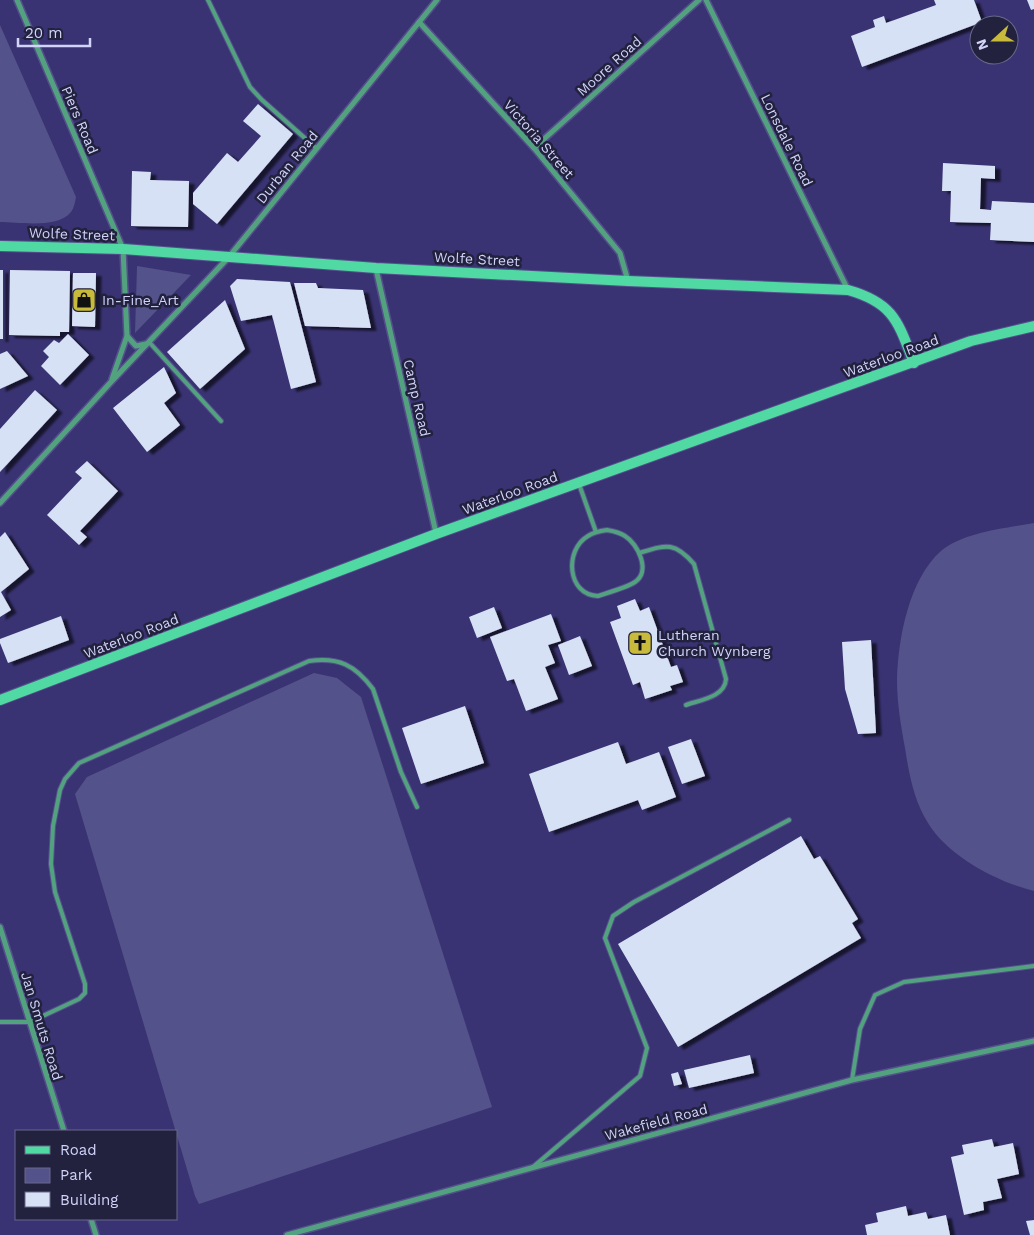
<svg xmlns="http://www.w3.org/2000/svg" width="1034" height="1235" viewBox="0 0 1034 1235" font-family="'Work Sans',sans-serif">
<style>
.park{fill:#54528b}
.building{fill:#d7e1f5;filter:url(#shadow)}
.lines{fill:none;stroke-linecap:round;stroke-linejoin:round}
.lane-casing{stroke:#54508b;stroke-width:6}
.street-casing{stroke:#54508b;stroke-width:8}
.secondary-casing{stroke:#54508b;stroke-width:12}
.lane{stroke:#53a27f;stroke-width:4}
.street{stroke:#53a27f;stroke-width:5}
.secondary{stroke:#50d9a3;stroke-width:10}
.labels{text-anchor:middle;stroke-width:5;stroke-linejoin:round;paint-order:stroke}
.street-label{font-size:14px;fill:#d1d3f9;stroke:#22213e}
.poi-label{font-size:14px;fill:#d1d3f9;stroke:#22213e;text-anchor:start}
</style>
<defs>
<filter id="shadow"><feDropShadow dx="5.5" dy="3" stdDeviation="1" flood-color="#0009"/></filter>
</defs>
<rect width="100%" height="100%" fill="#393373"/>
<g class="park">
<path d="M0,25l76,172c-1,5 -2,11 -5,15 -14,17 -51,10 -71,10z"/>
<path d="M137,266l54,9 -56,58 2,-66z"/>
<path d="M1034,523v368c-37,-9 -86,-35 -106,-68 -14,-22 -19,-49 -23,-75 -4,-22 -8,-45 -8,-68 1,-41 12,-101 44,-129 22,-19 65,-23 93,-28z"/>
<path d="M314,673l23,5 24,19 131,410 -293,97 -4,-8 -120,-402 12,-17z"/>
</g>
<g class="building">
<path d="M934,0h40l8,22 -120,45 -11,-31 24,-9 -2,-7 11,-4 2,7 50,-18z"/>
<path d="M1027,0h7v9l-3,1z"/>
<path d="M258,104l35,30 -76,90 -24,-20v-11l34,-40 11,9 23,-26 -18,-15z"/>
<path d="M943,163l52,3v13l-14,-1 -1,31 11,1 1,-9 42,2v39l-44,-2 1,-17 -41,-1 1,-31h-9z"/>
<path d="M132,171l19,1 -1,8 39,1 -1,46 -57,-1z"/>
<rect x="0" y="270" width="3" height="69"/>
<path d="M10,270l60,1 -1,61h-9v4l-51,-1z"/>
<path d="M73,273h23l-1,54 -23,-1z"/>
<path d="M237,279l53,3 26,100 -25,7 -19,-74 -31,6 -11,-35z"/>
<path d="M294,283h22l2,5 45,2 8,38 -66,-2z"/>
<path d="M225,300l20,49 -45,40 -33,-37z"/>
<path d="M68,334l21,21 -29,30 -19,-19 8,-9 -6,-6 11,-11 5,3z"/>
<path d="M7,351l21,25 -28,13v-35z"/>
<path d="M164,367l12,26 -12,10 16,22 -33,27 -34,-44z"/>
<path d="M35,390l22,20 -57,62v-43z"/>
<path d="M87,461l31,30 -38,40 7,6 -8,8 -32,-30 35,-37 -7,-6z"/>
<path d="M5,532l24,37 -28,23 10,18 -11,7v-80z"/>
<path d="M635,599l5,12 9,-4 22,60 6,-2 6,17 -13,4 2,4 -27,9 -5,-17 -7,3 -23,-63 11,-4 -4,-12z"/>
<path d="M494,607l8,21 -25,10 -8,-21z"/>
<path d="M551,614l10,27 -13,4 7,18 -10,4 13,32 -32,12 -12,-32 -7,2 -17,-44z"/>
<path d="M61,616l8,24 -61,23 -8,-20v-4z"/>
<path d="M580,636l12,30 -23,9 -11,-30z"/>
<path d="M871,640l5,93 -18,1 -13,-45 -3,-47z"/>
<path d="M465,706l19,57 -63,21 -19,-56z"/>
<path d="M691,739l14,37 -23,8 -14,-37z"/>
<path d="M618,742l8,22 33,-12 17,45 -34,13 -4,-10 -89,32 -20,-58z"/>
<path d="M801,836l13,23 6,-3 38,63 -6,4 9,15 -183,109 -60,-103z"/>
<path d="M750,1055l4,18 -65,15 -5,-18z"/>
<path d="M678,1072l4,12 -8,2 -3,-12z"/>
<path d="M992,1139l2,8 19,-4 6,31 -22,5 5,19 -19,4 1,8 -20,5 -13,-58 13,-3 -2,-9z"/>
<path d="M906,1206l2,10 18,-4 2,7 18,-4 4,20h-83l-2,-10 13,-3 -2,-9z"/>
<path d="M1034,1220v15h-4l-4,-14z"/>
</g>
<g class="lines">
<g class="lane-casing">
<g id="lane">
<path d="M208,0l42,87 12,13 54,48"/>
<path d="M149,342l72,79"/>
<path d="M579,484l17,48"/>
<path d="M607,530c6,1 12,2 18,6 13,8 26,35 10,46 -7,5 -28,11 -37,14 -31,-1 -34,-46 -10,-60 6,-4 12,-5 19,-6z"/>
<path d="M639,553c27,-8 35,-12 55,11l32,115c-1,18 -26,21 -40,26"/>
<path d="M0,1022h30l49,-23 6,-6v-9l-30,-92 -4,-28 2,-38 7,-36 5,-11 14,-16 230,-102c30,-4 46,4 64,28l28,83 16,35"/>
<path d="M852,1080l8,-51 15,-34 29,-13 130,-16"/>
<path d="M533,1167l107,-91 7,-28 -42,-110 8,-22 21,-14 155,-82"/>
</g>
</g>
<g class="street-casing">
<g id="street">
<path d="M17,0l106,249 4,87 -15,43"/>
<path d="M706,0l142,290"/>
<path d="M419,22l115,126 86,105 8,28"/>
<path d="M534,148l165,-148"/>
<path d="M376,269l60,264"/>
<path d="M127,336l9,10 10,-2"/>
<path d="M0,503l111,-121 117,-124 209,-258"/>
<path d="M0,927l64,204"/>
<path d="M91,1219l5,16"/>
<path d="M287,1235l565,-155 182,-39"/>
</g>
</g>
<g class="secondary-casing">
<g id="secondary">
<path d="M0,246l123,3 253,19 252,13 220,9c46,13 50,32 66,73"/>
<path d="M0,700l436,-166 535,-193 63,-15"/>
</g>
</g>
<use href="#lane" class="lane"/>
<use href="#street" class="street"/>
<use href="#secondary" class="secondary"/>
</g>
<defs>
<g id="shop-square" transform="scale(1.25)"><rect x="-9" y="-9" width="18" height="18" rx="4" fill="#c8bb3b" stroke="#22213e"/><path d="M-5-2.5h2.3a2.7 3.5 0 0 1 5.4 0H5L5.5 6h-11ZM-1.5-2.5h3a1.5 2.3 0 0 0-3 0Z" fill="#111"/></g>
<g id="church-square" transform="scale(1.25)"><rect x="-9" y="-9" width="18" height="18" rx="4" fill="#c8bb3b" stroke="#22213e"/><path d="M-1.2-6h2.4v3.5h3.3v2.4h-3.3V6h-2.4V-.1h-3.3v-2.4h3.3Z" fill="#111"/></g>
</defs>
<g fill-rule="evenodd">
<use href="#shop-square" x="84" y="300"/>
<use href="#church-square" x="640" y="643"/>
</g>
<g class="labels">
<g class="street-label">
<text transform="translate(609 66) rotate(-42)" y="5">Moore Road</text>
<text transform="translate(80 120) rotate(67)" y="5">Piers Road</text>
<text transform="translate(539 139) rotate(49)" y="5">Victoria Street</text>
<text transform="translate(787 140) rotate(64)" y="5">Lonsdale Road</text>
<text transform="translate(287 167) rotate(-51)" y="5">Durban Road</text>
<text transform="translate(72 234) rotate(2)" y="5">Wolfe Street</text>
<text transform="translate(477 259) rotate(3)" y="5">Wolfe Street</text>
<text transform="translate(891 356) rotate(-20)" y="5">Waterloo Road</text>
<text transform="translate(417 398) rotate(77)" y="5">Camp Road</text>
<text transform="translate(510 493) rotate(-20)" y="5">Waterloo Road</text>
<text transform="translate(131 636) rotate(-21)" y="5">Waterloo Road</text>
<text transform="translate(42 1026) rotate(73)" y="5">Jan Smuts Road</text>
<text transform="translate(656 1122) rotate(-15)" y="5">Wakefield Road</text>
</g>
<g class="poi-label">
<text x="102" y="305">In-Fine_Art</text>
<text x="658" y="640">Lutheran<tspan x="658" dy="16">Church Wynberg</tspan></text>
</g>
</g>
<rect x="15" y="1130" width="162" height="90" fill="#22213e" stroke="#686889"/>
<rect x="25" y="1146" width="25" height="8" fill="#50d9a3" stroke="#686889"/>
<text x="60" y="1155" font-size="15" fill="#d1d3f9">Road</text>
<rect x="25" y="1168" width="25" height="15" fill="#54528b" stroke="#686889"/>
<text x="60" y="1180" font-size="15" fill="#d1d3f9">Park</text>
<rect x="25" y="1192" width="25" height="15" fill="#d7e1f5" stroke="#686889"/>
<text x="60" y="1205" font-size="15" fill="#d1d3f9">Building</text>
<g transform="translate(994 40) rotate(249)"><circle r="24" fill="#22213e" stroke="#686889"/>
<path d="M0-4L9 19L0 12L-9 19Z" fill="#c8bb3b"/>
<text y="-8" font-size="14" font-weight="bold" text-anchor="middle" fill="#d1d3f9">N</text>
</g>
<path d="M18 38v8h72v-8" fill="none" stroke="#d1d3f9" stroke-width="2.5"/>
<text x="25" y="38" font-size="15" fill="#d1d3f9" stroke="#22213e" stroke-width="4" paint-order="stroke">20 m</text>
</svg>
